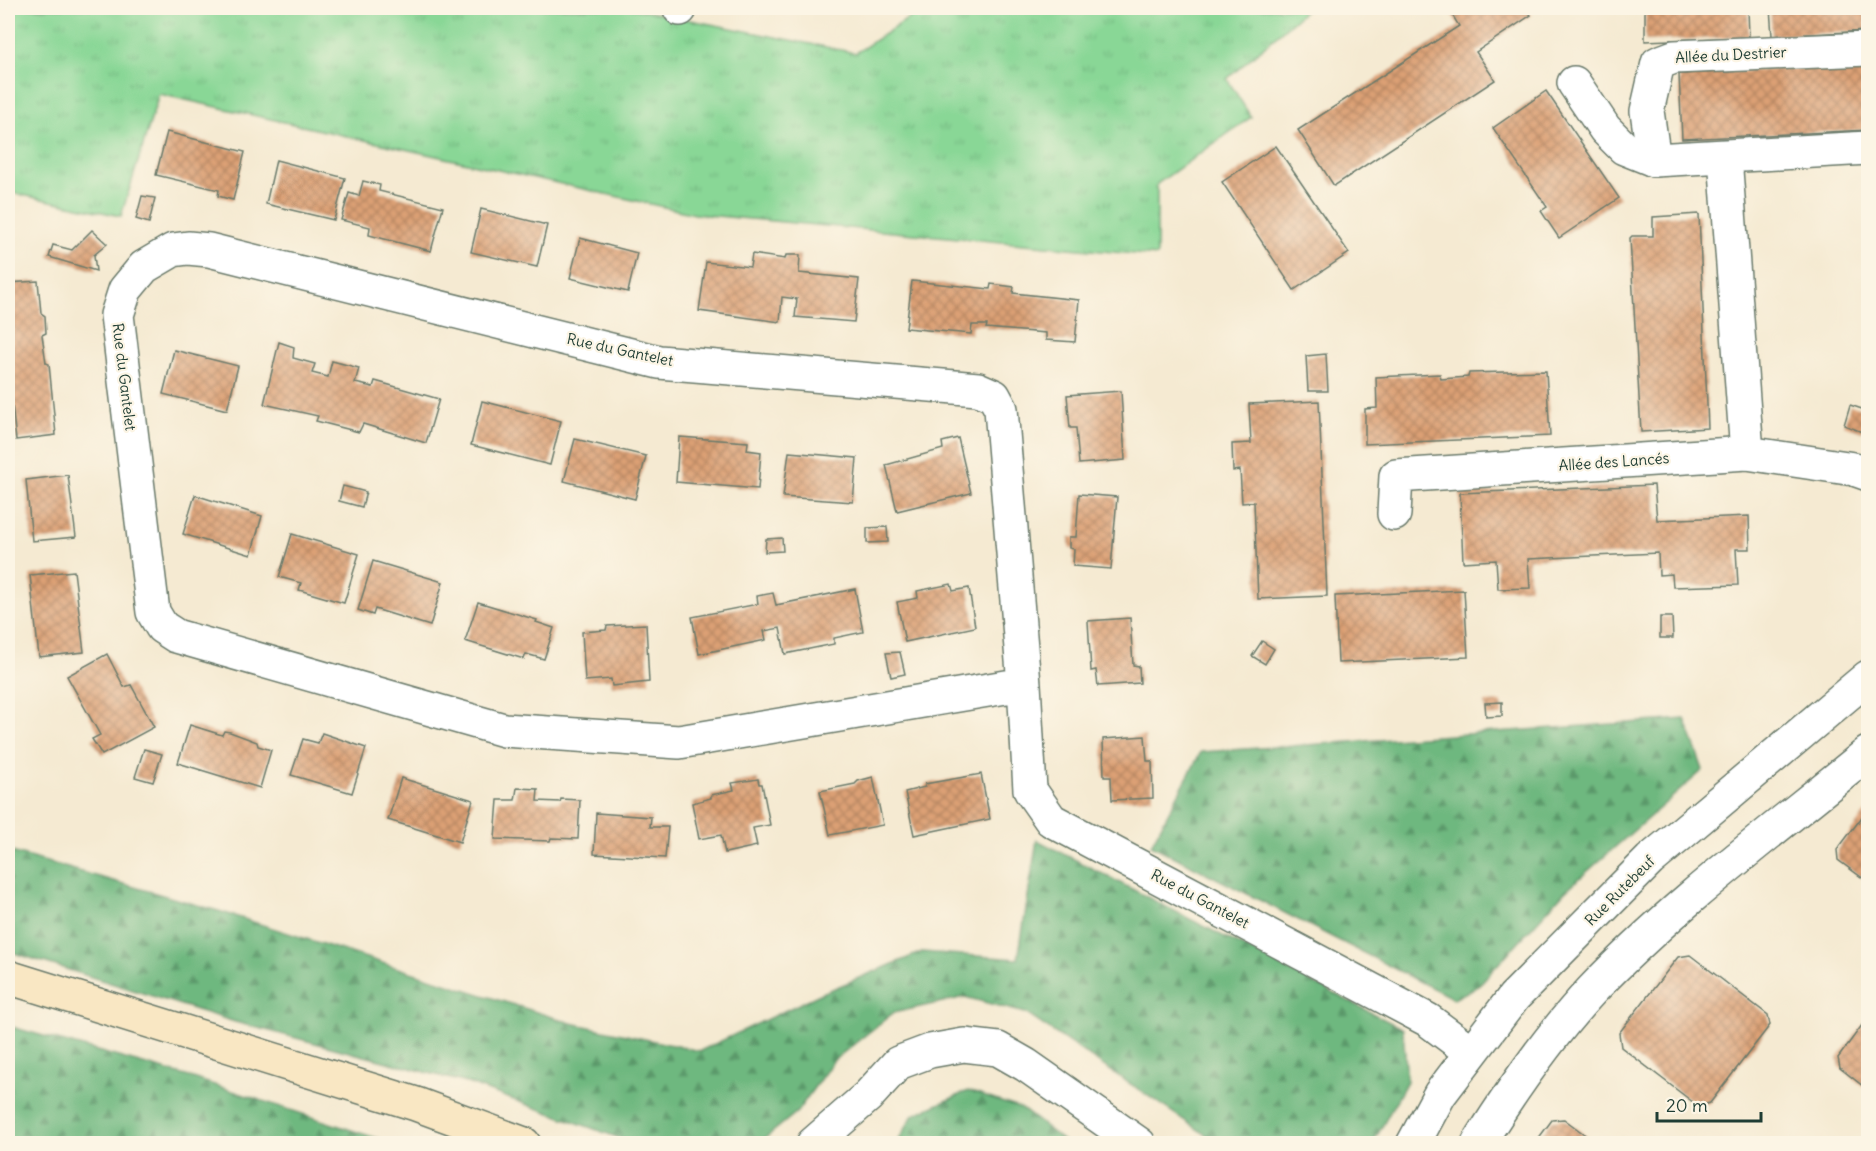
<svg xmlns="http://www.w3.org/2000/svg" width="1876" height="1151" viewBox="0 0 1876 1151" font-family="Delius,sans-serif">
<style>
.grass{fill:url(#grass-tufts);stroke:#548a65;stroke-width:1.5}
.forest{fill:url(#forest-firs);stroke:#467a5a;stroke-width:1.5}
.building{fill:url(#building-cross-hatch)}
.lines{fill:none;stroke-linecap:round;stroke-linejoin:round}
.street-casing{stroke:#6a7a6b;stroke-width:36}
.secondary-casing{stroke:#6a7a6b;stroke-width:36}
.street{stroke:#fff;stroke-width:33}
.secondary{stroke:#f9e7c3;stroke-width:33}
.labels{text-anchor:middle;stroke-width:4.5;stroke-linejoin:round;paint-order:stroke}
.street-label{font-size:15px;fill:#1f3d34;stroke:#fcf5e5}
</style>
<defs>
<pattern id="grass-tufts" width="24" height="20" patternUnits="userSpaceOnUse" patternTransform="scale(1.5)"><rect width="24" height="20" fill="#89d796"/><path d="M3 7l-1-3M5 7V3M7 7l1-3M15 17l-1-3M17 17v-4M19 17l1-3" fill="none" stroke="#76b982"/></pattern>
<pattern id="forest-firs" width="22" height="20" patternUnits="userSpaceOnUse" patternTransform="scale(1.5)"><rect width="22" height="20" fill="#6eb87f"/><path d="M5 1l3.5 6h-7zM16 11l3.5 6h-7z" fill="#5a9769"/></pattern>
<pattern id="building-cross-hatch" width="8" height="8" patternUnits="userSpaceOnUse" patternTransform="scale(1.5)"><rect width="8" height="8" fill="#dca075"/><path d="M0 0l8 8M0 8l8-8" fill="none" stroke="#b28461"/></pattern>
</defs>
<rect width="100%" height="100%" fill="#fcf5e5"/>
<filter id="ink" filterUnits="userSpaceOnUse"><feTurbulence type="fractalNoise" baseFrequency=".0167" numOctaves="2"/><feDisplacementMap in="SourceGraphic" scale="12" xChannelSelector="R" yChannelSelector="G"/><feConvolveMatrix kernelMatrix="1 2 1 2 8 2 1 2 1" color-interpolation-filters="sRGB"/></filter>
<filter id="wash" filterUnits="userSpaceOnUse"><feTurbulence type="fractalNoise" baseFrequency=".008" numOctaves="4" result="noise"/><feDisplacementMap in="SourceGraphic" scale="24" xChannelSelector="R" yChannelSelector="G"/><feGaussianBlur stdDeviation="1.35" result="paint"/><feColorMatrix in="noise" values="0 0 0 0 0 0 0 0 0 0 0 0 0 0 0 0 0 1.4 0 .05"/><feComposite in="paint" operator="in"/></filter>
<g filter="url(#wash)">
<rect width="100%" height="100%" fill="#f5ead2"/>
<path class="grass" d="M8,8h622l226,45 68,-45h384l-81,71 24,38 -94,67v72l-462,-42 -536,-120 -38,122 -113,-24z"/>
<g class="forest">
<path d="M1685,719l18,51 -138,121 -87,95 -24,13 -303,-154 50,-93z"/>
<path d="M1037,840l366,189 4,52 -34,62h-155l-193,-130 -60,-16 -72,16 -60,48 -36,51 -38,31h-126l-166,-60 -232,-61 -227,-71v-100l214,61 349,111 129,28 120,-57 102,-42 96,7z"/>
<path d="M8,1026l185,52 198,65h-383z"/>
<path d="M968,1091l54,18 44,34h-169l16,-28z"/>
</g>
<g id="blocks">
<g class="building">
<path d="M1448,8h77l6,7 -55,37 19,28 -161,106 -36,-56 161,-104z"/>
<path d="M1670,8h78l1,29 -104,4v-32z"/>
<path d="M1770,8h98v23l-96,5z"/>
<path d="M1868,65v65l-186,9 -3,-65z"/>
<path d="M1546,91l73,107 -60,40 -18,-27 6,-4 -54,-79z"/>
<path d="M167,132l78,20 -12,48 -15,-4 1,-6 -63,-15z"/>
<path d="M1276,146l73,107 -55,37 -72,-108z"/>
<path d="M276,160l69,18 -11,42 -68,-16z"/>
<path d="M363,181l17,4 -1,6 64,16 -12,44 -62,-16 1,-8 -29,-7 8,-27 10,3z"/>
<path d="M142,196l13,2 -6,25 -13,-4z"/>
<path d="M481,209l66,16 -10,42 -66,-15z"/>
<path d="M1699,214l9,214 -67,4 -11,-194 2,-2h21v-19z"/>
<path d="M92,230l15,14 -13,11 2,16 -47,-14 4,-12 19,5z"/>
<path d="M580,238l57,15 -9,39 -58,-14z"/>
<path d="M752,254l33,5 1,-4h14l-1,18 60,6 -5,43 -59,-5 2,-18 -15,-2 -2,25 -81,-11 7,-49 44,5z"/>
<path d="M38,281l3,32 4,3 1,17 -4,2 4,28 3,1 7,71 -40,5 -8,-72h1l-1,-14v-71z"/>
<path d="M912,281l78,8 1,-5 23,3 -1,6 66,7 -4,42 -29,-2v-7l-60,-5 1,-3h-15l-1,9 -65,-6z"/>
<path d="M279,342l15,5 -1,11 22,6 -3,9 16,4 4,-16 27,7 -4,15 18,4 2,-6 64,18 -13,44 -63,-19 -4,8 -43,-11 2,-5 -54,-12z"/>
<path d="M174,350l64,16 -11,44 -64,-16z"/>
<path d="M1326,354l2,37h-20l-2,-35z"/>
<path d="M1546,371l4,65 -185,8v-35l12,-1 -1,-31 64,-3 1,5 27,-2 1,-4z"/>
<path d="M1121,391l4,69 -46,4 -3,-36h-6l-3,-33z"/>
<path d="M482,401l79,20 -11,44 -79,-20z"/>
<path d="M1319,401l8,195 -69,3 -4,-97 -12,1 -2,-33 -7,1 -1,-27 19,-1 -2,-39z"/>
<path d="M1850,405l18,6 -6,21 -18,-7z"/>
<path d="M679,437l69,5 -1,8 14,2 -3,37 -82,-7z"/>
<path d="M958,438l13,55 -74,18 -11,-46 57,-16 -1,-7z"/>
<path d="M575,439l71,17 -11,43 -71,-18z"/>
<path d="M789,452l68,6 -4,44 -70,-5z"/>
<path d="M68,475l8,62 -44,4 -6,-61z"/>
<path d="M1654,485l3,35 92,-4 1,33h-14l2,36 -65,2 -1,-13 -13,1 -1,-22 -130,6 2,29 -32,1 -2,-29 -33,2 -3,-69z"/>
<path d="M343,486l23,6 -4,15 -23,-6z"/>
<path d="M1079,494l38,3 -6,72 -38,-3 1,-17 -5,-1v-11h7z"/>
<path d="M195,495l67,21 -11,39 -68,-21z"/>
<path d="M887,527l1,15 -21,1v-15z"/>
<path d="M292,534l67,20 -15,49 -45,-13 2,-7 -22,-6z"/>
<path d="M782,538l1,13 -18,1 1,-13z"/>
<path d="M373,561l70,21 -13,44 -55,-17 -2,6 -15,-5z"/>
<path d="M74,571l10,81 -45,5 -9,-82z"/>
<path d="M951,584l2,7 16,-3 6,39 -70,15 -8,-40 21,-4 -1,-7z"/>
<path d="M855,589l8,43 -29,6v6l-49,10 -5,-26 -16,3 2,9 -67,14 -7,-37 66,-13 -1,-8 16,-3 3,12z"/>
<path d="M1464,590l4,67 -130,6 -3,-67z"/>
<path d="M478,602l59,18 -1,2 18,6 -10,31 -18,-5 -2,5 -59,-18z"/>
<path d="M1660,617h12l1,21h-13z"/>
<path d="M1130,618l3,47 6,1 1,17 -42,3 -2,-16 -5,1 -3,-50z"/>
<path d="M646,624l3,58 -37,4 -1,-7 -26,2 -3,-49 24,-2 1,-4z"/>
<path d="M1262,641l12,8 -9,15 -13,-8z"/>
<path d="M900,652l5,22 -14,3 -5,-24z"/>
<path d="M107,654l17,33 7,-2 23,42 -52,28 -10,-16 8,-4 -33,-59z"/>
<path d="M1502,702v14l-16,1 -1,-14z"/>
<path d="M190,725l32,10 2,-4 6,1 27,10 1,4 13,4 -11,38 -82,-25z"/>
<path d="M322,733l44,15 -14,45 -61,-18 12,-36 15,4z"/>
<path d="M1145,736l2,25h5l1,37 -41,2 -1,-23h-7l-1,-38z"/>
<path d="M144,749l18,5 -9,28 -18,-5z"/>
<path d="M981,774l9,45 -76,16 -9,-43 20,-5v-3z"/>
<path d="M873,777l10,48 -53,10 -10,-44 35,-7 3,-3z"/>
<path d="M401,778l72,22 -13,42 -72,-22z"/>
<path d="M758,779l1,5h3l8,41 -17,3 4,18 -32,7 -4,-18 -22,4 -7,-36 19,-5v-3l23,-5 -2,-7z"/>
<path d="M517,788l21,1 -1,12 23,1 1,-3 19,1 -2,39 -27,-1 -1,3 -55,-2 3,-39h17z"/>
<path d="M1868,809v73l-30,-22 -1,-10z"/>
<path d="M596,813l55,4 -1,10h18l-3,31 -71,-4z"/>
<path d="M1690,955l78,60 2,10 -60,78 -12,3 -77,-59 -2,-14 59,-76z"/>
<path d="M1868,1017v73l-28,-22 -2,-10z"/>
<path d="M1564,1119l32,24h-61l17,-23z"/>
</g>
</g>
</g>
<g filter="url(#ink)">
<use href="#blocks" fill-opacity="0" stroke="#6a7a6b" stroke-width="1.5"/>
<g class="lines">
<g class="street-casing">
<g id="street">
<path d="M680,8v1"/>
<path d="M1574,83l31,46 19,19 30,12 214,-12"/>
<path d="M1725,157l22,296"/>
<path d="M1654,160l-7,-49 11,-48 16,-6 194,-8"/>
<path d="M1394,514l2,-38 351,-23 107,16 14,5"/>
<path d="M1024,684l-345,58 -175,-12 -328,-94 -14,-9 -9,-15 -36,-297 8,-25 19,-23 29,-17 15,-2 21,2 450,112 319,27 16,7 7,13 23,275 6,106 21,30 377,200 43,32"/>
<path d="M813,1144l55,-48 30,-33 32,-12 34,-6 34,4 28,16 113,79"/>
<path d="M1413,1144l27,-50 74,-97 136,-137 218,-183"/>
<path d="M1478,1144c34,-54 71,-108 114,-154 83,-87 184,-161 276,-237"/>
</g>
</g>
<g class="secondary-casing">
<path id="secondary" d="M8,977l408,127 108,40"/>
</g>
<use href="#street" class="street"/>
<use href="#secondary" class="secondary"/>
</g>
</g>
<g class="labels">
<g class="street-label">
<text transform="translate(1731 55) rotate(-3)" y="5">Allée du Destrier</text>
<text transform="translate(620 350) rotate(12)" y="5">Rue du Gantelet</text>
<text transform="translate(124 377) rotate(83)" y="5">Rue du Gantelet</text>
<text transform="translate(1614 462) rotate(-4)" y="5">Allée des Lancés</text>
<text transform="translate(1620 891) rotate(-45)" y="5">Rue Rutebeuf</text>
<text transform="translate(1200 899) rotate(28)" y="5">Rue du Gantelet</text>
</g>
</g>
<rect width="1876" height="1151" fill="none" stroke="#fcf5e5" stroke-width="30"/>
<path d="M1657 1112v9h104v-9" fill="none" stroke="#1f3d34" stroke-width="3"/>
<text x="1666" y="1112" font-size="18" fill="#1f3d34" stroke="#fcf5e5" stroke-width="4.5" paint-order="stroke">20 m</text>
</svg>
